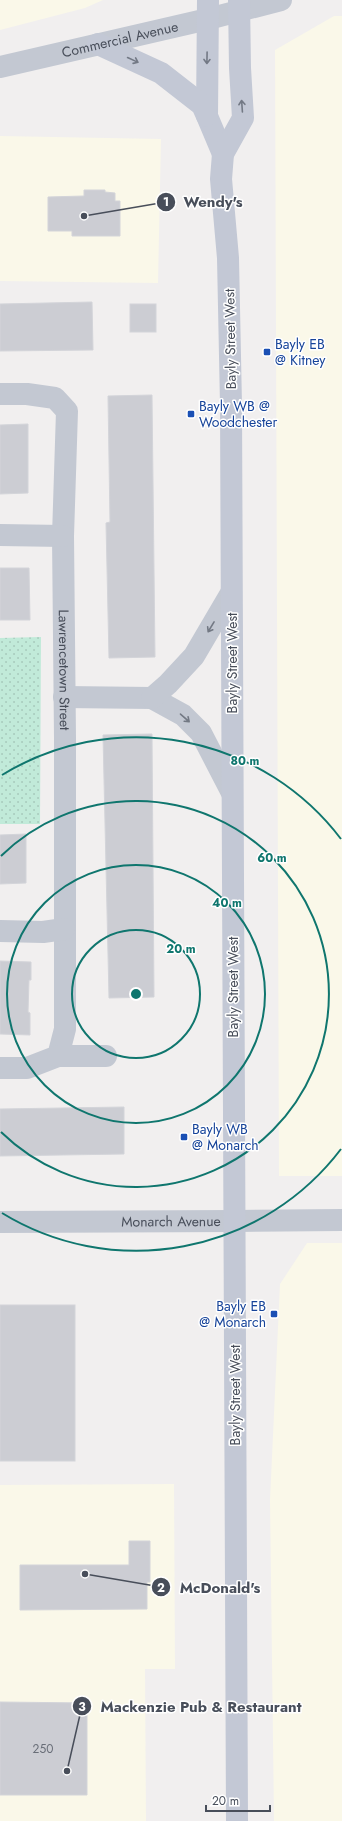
<svg xmlns="http://www.w3.org/2000/svg" width="342" height="1821" viewBox="0 0 342 1821" font-family="Jost,sans-serif">
<style>
.commercial{fill:#faf8e9}
.grass{fill:url(#grass-dots)}
.building{fill:#cccdd3;stroke:#d3d4d9}
.lines{fill:none;stroke-linecap:round;stroke-linejoin:round}
.minor{stroke:#c3c8d2;stroke-width:22}
.tertiary{stroke:#c3c8d2;stroke-width:22}
.secondary{stroke:#c3c8d5;stroke-width:22}
.oneway{stroke:#737985}
.oneway2{stroke:#737984}
.ring{fill:none;stroke:#0f766e;stroke-width:2}
.transit-dot{fill:#1a4fb4;stroke:#fff;stroke-width:1.5}
.labels{text-anchor:middle;stroke-width:3;stroke-linejoin:round;paint-order:stroke}
.number-label{font-size:12px;fill:#696e78}
.street-label{font-size:14px;fill:#484e5a;stroke:#fff}
.transit-label{font-size:14px;fill:#164399;stroke:#fff;text-anchor:start}
.centre{fill:#0f766e;stroke:#fff;stroke-width:2}
.ring-label{font-size:12px;text-anchor:middle;font-weight:bold;fill:#0f766e;stroke:#fff;stroke-width:3;stroke-linejoin:round;paint-order:stroke}
.leader{fill:none;stroke:#484e5a;stroke-width:1.5}
.callout-dot{fill:#484e5a;stroke:#fff;stroke-width:1.5}
.mark-label{font-size:12px;text-anchor:middle;font-weight:bold;fill:#fff}
.callout-label{font-size:15px;text-anchor:middle;font-weight:bold;fill:#484e5a;stroke:#fff;stroke-width:3;stroke-linejoin:round;paint-order:stroke}
</style>
<defs>
<pattern id="grass-dots" width="8" height="8" patternUnits="userSpaceOnUse"><rect width="8" height="8" fill="#c1ead9"/><path d="M2 2h.1M6 6h.1" fill="none" stroke="#a7cabc" stroke-width="1.8" stroke-linecap="round"/></pattern>
</defs>
<rect width="100%" height="100%" fill="#f1efef"/>
<g class="commercial">
<path d="M0,0h103l-18,8 -85,22z"/>
<path d="M334,16h8v1160h-63l-4,-1126z"/>
<path d="M0,136l161,3 -3,144 -158,-2z"/>
<path d="M307,1243h35v578h-68l-4,-321 10,-216z"/>
<path d="M174,1484l1,185h-30l1,152h-146v-336z"/>
</g>
<path class="grass" d="M41,637l-1,187h-40v-186z"/>
<g class="building">
<path d="M84,190h21v2l10,1v8h5v35h-48v-5h-24v-34l36,-1z"/>
<path d="M92,302l1,48 -93,1v-47z"/>
<rect x="130" y="304" width="26" height="28"/>
<path d="M152,395l3,262 -46,1 -3,-135 4,-1 -2,-126z"/>
<path d="M28,424v69l-28,1v-69z"/>
<path d="M0,568h29l1,52h-30z"/>
<path d="M152,734l2,263 -45,1 -6,-263z"/>
<path d="M26,834v49l-26,1v-49z"/>
<path d="M0,961l31,1v18h-2l-1,32 2,1v22l-30,-1z"/>
<path d="M124,1107v47l-124,2v-47z"/>
<rect x="0" y="1305" width="75" height="156"/>
<path d="M129,1541h21v41h-3v27l-127,1v-45h109z"/>
<path d="M0,1702l87,1v92h-87z"/>
</g>
<g class="lines">
<g class="minor">
<path id="s1" d="M0,67l208,-48 73,-19"/>
<path id="s2" d="M0,394h27l28,4 12,13 -4,125 2,202v291l-7,27 -31,12h-27"/>
<path d="M0,535l63,1"/>
<path d="M64,697l88,1 31,17 18,18 31,60"/>
<path d="M152,698l16,-14 26,-28 37,-63"/>
<path d="M0,931l43,1 21,-3"/>
<path d="M58,1056h48"/>
<path id="s3" d="M0,1222l235,-1"/>
</g>
<path class="tertiary" d="M235,1221l107,-1"/>
<g class="secondary">
<path d="M208,0l-1,116 16,38"/>
<path d="M98,44l63,29 41,32 5,11"/>
<path d="M237,1821l-6,-1416 -3,-147 -7,-79 2,-25 20,-36 -3,-50 -1,-68"/>
</g>
</g>
<defs><path id="oneway-shaft" d="M-6 0H5M1.5-3L5.5 0L1.5 3" fill="none" stroke-width="1.6" stroke-linecap="round" stroke-linejoin="round"/></defs>
<g class="oneway">
<use href="#oneway-shaft" transform="translate(207 58) rotate(91)"/>
<use href="#oneway-shaft" transform="translate(133 60) rotate(25)"/>
<use href="#oneway-shaft" transform="translate(242 106) rotate(-94)"/>
</g>
<g class="oneway2">
<use href="#oneway-shaft" transform="translate(211 627) rotate(121)"/>
<use href="#oneway-shaft" transform="translate(185 718) rotate(41)"/>
</g>
<g class="ring">
<circle cx="136" cy="994" r="64"/>
<circle cx="136" cy="994" r="129"/>
<path d="M1 856A193 193 0 1 1 1 1132"/>
<path d="M341 1149A257 257 0 0 1 2 1213M2 775A257 257 0 0 1 341 839"/>
</g>
<g class="transit-dot">
<rect x="263" y="348" width="8" height="8" rx="2"/>
<rect x="187" y="410" width="8" height="8" rx="2"/>
<rect x="180" y="1133" width="8" height="8" rx="2"/>
<rect x="270" y="1310" width="8" height="8" rx="2"/>
</g>
<g class="labels">
<g class="number-label">
<text x="43" y="1753">250</text>
</g>
<g class="street-label">
<text dy="5" stroke="none"><textPath href="#s1" startOffset="123">Commercial Avenue</textPath></text>
<text transform="translate(230 339) rotate(-91)" y="5">Bayly Street West</text>
<text transform="translate(232 663) rotate(-90)" y="5">Bayly Street West</text>
<text dy="5" stroke="none"><textPath href="#s2" startOffset="332">Lawrencetown Street</textPath></text>
<text transform="translate(233 987) rotate(-90)" y="5">Bayly Street West</text>
<text dy="5" stroke="none"><textPath href="#s3" startOffset="171">Monarch Avenue</textPath></text>
<text transform="translate(235 1395) rotate(-90)" y="5">Bayly Street West</text>
</g>
<g class="transit-label">
<text x="275" y="349">Bayly EB<tspan x="275" dy="16">@ Kitney</tspan></text>
<text x="199" y="411">Bayly WB @<tspan x="199" dy="16">Woodchester</tspan></text>
<text x="192" y="1134">Bayly WB<tspan x="192" dy="16">@ Monarch</tspan></text>
<text x="266" y="1311" text-anchor="end">Bayly EB<tspan x="266" dy="16">@ Monarch</tspan></text>
</g>
</g>
<circle cx="136" cy="994" r="6" class="centre"/>
<g class="ring-label">
<text x="245" y="765">80 m</text>
<text x="272" y="862">60 m</text>
<text x="227" y="907">40 m</text>
<text x="181" y="953">20 m</text>
</g>
<path class="leader" d="M84 216L166 202M85 1574L161 1587M67 1771L82 1706"/>
<g class="callout-dot">
<circle cx="84" cy="216" r="4"/>
<circle cx="85" cy="1574" r="4"/>
<circle cx="67" cy="1771" r="4"/>
<circle cx="166" cy="202" r="10"/>
<circle cx="161" cy="1587" r="10"/>
<circle cx="82" cy="1706" r="10"/>
</g>
<g class="mark-label">
<text x="166" y="206">1</text>
<text x="161" y="1592">2</text>
<text x="82" y="1711">3</text>
</g>
<g class="callout-label">
<text x="213" y="207">Wendy's</text>
<text x="220" y="1593">McDonald's</text>
<text x="201" y="1712">Mackenzie Pub &amp; Restaurant</text>
</g>
<path d="M206 1805v6h64v-6" fill="none" stroke="#484e5a" stroke-width="2"/>
<text x="212" y="1805" font-size="12" fill="#484e5a" stroke="#ffffff" stroke-width="3" paint-order="stroke">20 m</text>
</svg>
